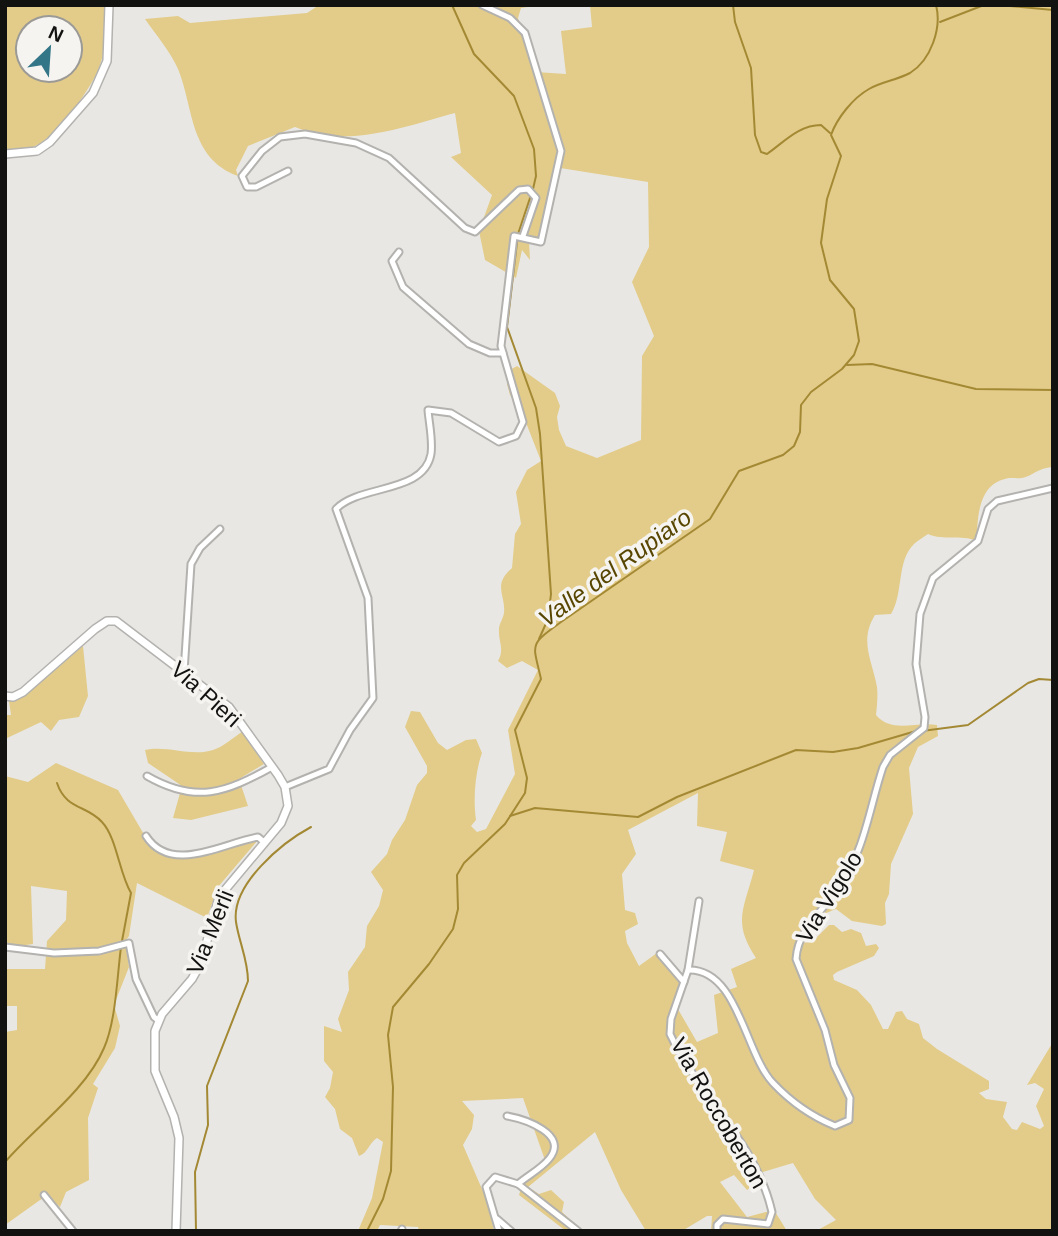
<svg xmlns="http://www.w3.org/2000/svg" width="1058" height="1236" viewBox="0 0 1058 1236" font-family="Arial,sans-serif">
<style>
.green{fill:#e3cc89;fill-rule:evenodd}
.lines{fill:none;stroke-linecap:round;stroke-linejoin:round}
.stream{stroke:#a48934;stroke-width:2}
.minor-casing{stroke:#b3b2af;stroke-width:9}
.tertiary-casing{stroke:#b3b2af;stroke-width:10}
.minor{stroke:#fff;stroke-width:5}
.tertiary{stroke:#fff;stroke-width:7}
.labels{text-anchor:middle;stroke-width:7;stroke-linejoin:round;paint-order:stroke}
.street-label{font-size:23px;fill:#121211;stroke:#f6f4f1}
.water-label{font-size:24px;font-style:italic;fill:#574500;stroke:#f6f4f1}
</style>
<rect width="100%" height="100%" fill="#e8e7e4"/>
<g class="green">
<path d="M5,5h99c0,19 3,42 -4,60 -6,20 -43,71 -63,80 -9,5 -22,4 -32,4zM28,28h42v42h-42z"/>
<path d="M319,5h223l-21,3 -3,10 18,54 30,2 -5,-43 31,-4 -2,-22h463v462c-16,1 -18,8 -31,11 -6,1 -12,-1 -17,1 -27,6 -28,41 -28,62 -17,-7 -33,0 -49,-7 -4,3 -10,6 -14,10 -18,18 -10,49 -23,70l-16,1c-16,26 -3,45 2,72 1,9 0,19 -1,28 16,19 40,6 61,10l1,11 -20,11 -9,21 4,46 -22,50 -2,30 -4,9 1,21 -4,2 -30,-5 -16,-12c-18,7 -20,8 -26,24h-15l-1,4 8,6 10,-1 17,-17h5l8,7 9,-3 10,4 5,13 10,-2 3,4 -5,8 -37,16 -4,3 1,5 23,10 14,15 12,24h5l8,-17 6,-1 5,8 12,5 4,14 14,11 52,32v8l-10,4 7,6 21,3 -4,15 9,12 5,1 5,-8 18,7 4,-3 -8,-20 8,-17 -9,-6 -8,2 26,-43v189h-237l20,-11 -21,-21 -22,-36 -37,11 1,9 -10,7 -13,-15 -14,7 27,35 27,-7 13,21h-76l1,-15h-5l-25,15h-36l-25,-41 -26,-58 -67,55 11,7 12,-4 13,12 -2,10 21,19h-17l-47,-36 4,-12 23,-20 -23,-65 -61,3 12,14 -2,14 -9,16 25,58 6,28h-75l-1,-4 -38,-2 -3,6h-19l14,-33 11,-56 -6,-4c-8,5 -9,15 -18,18l-7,-18 -12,-9 -5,-20 -10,-12 5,-9 3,-16 -9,-11v-35l18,6 -4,-13 11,-29 -1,-18 17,-25 2,-21 12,-20 4,-16 -12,-18 16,-18 5,-14 13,-20 12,-35 10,-12v-7l-22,-39 6,-16 9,1 18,31 9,7 19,-10 10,-1 6,14c-7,19 -9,47 -6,67l-5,6 6,6 9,-3 29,-55 -7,-44 30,-60 -16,-9 -15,7 -9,-7c7,-12 0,-19 1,-32 0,-5 4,-10 5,-16 2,-18 -12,-28 8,-45l3,-34 6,-10 -5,-32 11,-22 14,-9 -20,-51 -11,-15 -3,-11 3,-14 7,-4 38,27 5,13 -3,11 2,13 7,16 31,12 44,-18 1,-84 12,-20 -22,-54 17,-35 -1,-65 -94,-15 -12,69 -13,5 1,19 -8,-10 -6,28 -31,-18 -6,-29 13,-36 -41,-38 10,-4 -6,-40c-52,14 -108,36 -160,14l-47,19 -12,24 2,6c-49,-18 -44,-68 -60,-107 -8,-18 -22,-34 -33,-50l33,-3 12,7 117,-10zM698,793l-1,33 30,6 -7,29 34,9c-10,39 -22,52 2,88l-25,11 6,18 -23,8 4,38 -21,9 -22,-38 6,-24 -24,-27 -18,13 -12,-23 -2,-12 13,-7 -3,-11 -10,-3 -3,-36 14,-20 -8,-24z"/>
<path d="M83,646l5,50 -9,21 -20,3 -8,11 -10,-9 -36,17v-24h6l-2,-14 18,-7z"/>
<path d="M242,732l22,32 -25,15 9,27 -57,14 -18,-2 9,-32 -34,-23 -3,-13c22,-5 46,7 68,0 10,-3 21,-13 29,-18z"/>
<path d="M56,763l62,27 31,53 26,13 83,-16 -40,47 -11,31 -70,-35 -8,53 -4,6 4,25 -15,38 6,21 -5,22 -22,36 5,4 -10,30 1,62 -23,12 -6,15 -13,-12 -42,30v-193l12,-2v-24h-12v-37h40l2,-28 19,-21 1,-29 -36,-5 2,58 -28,4v-172l23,6z"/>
</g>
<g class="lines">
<g class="stream">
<path d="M452,5l22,49 40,42 20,53 2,27 -3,13"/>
<path d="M733,5l2,17 16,46 4,67 6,17 6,2c17,-12 32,-29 54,-29l9,8"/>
<path d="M999,5l54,5"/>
<path d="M940,22l44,-17"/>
<path d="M531,195l-13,39 -11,93 29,81 4,26 11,160 -3,25 -9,20"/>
<path d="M847,365l25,-1 104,25 77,1"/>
<path d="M922,731l46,-6 60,-42 11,-4 14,1"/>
<path d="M57,783c9,27 30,22 45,39 15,16 17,51 29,71l-9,48"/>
<path d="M510,816l25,-8 103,9 39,-20 119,-47 37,2 25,-4 58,-17"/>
<path d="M5,1162c30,-35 81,-71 99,-114 12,-27 13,-71 17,-101"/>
<path d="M196,1231l-1,-59 13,-47 -1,-39 41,-105c0,-21 -9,-39 -12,-59 -5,-38 47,-80 75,-95"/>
<path d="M367,1231l16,-32 8,-28 2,-84 -5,-52 5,-28 36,-43 24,-35 5,-20 -1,-34 7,-12 41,-39 20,-31 2,-15 -12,-48 26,-51c-8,-36 -13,-33 20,-57l149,-103 29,-48 44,-16 11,-9 6,-14 1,-27 10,-13 31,-23 12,-14 5,-14 -5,-32 -24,-29 -9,-37 6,-44 14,-43 -10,-21c6,-17 22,-37 38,-46 12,-7 28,-9 41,-16 21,-13 32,-45 26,-68"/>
</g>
<g class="minor-casing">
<g id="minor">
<path d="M288,171l-32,16h-9l-5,-11 20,-25 18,-14 25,-3 51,9 33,15 76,70 10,4 44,-42 9,-1 8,9 -13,38"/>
<path d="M399,252l-7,9 11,26 66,57 21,9h13"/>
<path d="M184,672l7,-108 9,-16 20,-19"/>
<path d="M147,776c49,28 78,17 125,-9"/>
<path d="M285,787l44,-18 21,-39 23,-32 -5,-100 -32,-89c24,-25 88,-15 95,-55 2,-14 -2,-31 -3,-44l23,3 48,29 17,-6 7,-14 -22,-76 13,-110 27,6 20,-91 -36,-118 -15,-15 -28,-13"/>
<path d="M146,836c25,39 77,7 112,1l6,5"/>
<path d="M699,901l-11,69 -17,49 -1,15c29,62 87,110 102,178l-4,12 -45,-5 -6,6v6"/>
<path d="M5,947l49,6 45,-2 30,-8 7,36 18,38 5,4"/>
<path d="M660,954l24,28"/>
<path d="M688,970c50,-2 57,84 85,113 17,18 40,34 62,43l14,-6 1,-22 -16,-33 -9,-35 -29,-71c2,-31 27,-47 43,-72 26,-37 30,-78 44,-120l7,-12 34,-27 1,-11 -9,-53 4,-50 13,-36 45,-37 10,-32 9,-8 56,-13"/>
<path d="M507,1116c17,3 63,18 42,43 -8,10 -22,17 -31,25"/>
<path d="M44,1195l29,36"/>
<path d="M497,1219l14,12"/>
<path d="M401,1231l1,-2"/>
<path d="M499,1231l-13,-44 9,-10 23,7 60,47"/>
</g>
</g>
<g class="tertiary-casing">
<g id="tertiary">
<path d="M5,154l32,-3 13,-9 43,-49 14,-32 2,-56"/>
<path d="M5,696l8,1 10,-5 72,-63 12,-8h9l113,86 49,68 7,12 3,19 -7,17 -62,74 -18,66 -9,16 -30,35 -7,17v40l19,46 5,21 -3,93"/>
</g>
</g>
<use href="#minor" class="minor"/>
<use href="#tertiary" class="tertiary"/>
</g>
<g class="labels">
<g class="street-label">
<text transform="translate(206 694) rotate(42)" y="8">Via Pieri</text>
<text transform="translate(829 897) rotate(-58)" y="8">Via Vigolo</text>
<text transform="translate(210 932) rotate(-68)" y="8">Via Merli</text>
<text transform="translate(719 1113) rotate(60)" y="8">Via Roccoberton</text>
</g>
<g class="water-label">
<text transform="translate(615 568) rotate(-36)" y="8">Valle del Rupiaro</text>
</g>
</g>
<rect width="1058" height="1236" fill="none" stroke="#121211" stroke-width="14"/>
<g transform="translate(49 49) rotate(25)"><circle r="33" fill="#f6f4f1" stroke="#9b9a97" stroke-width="2"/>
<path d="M0-5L12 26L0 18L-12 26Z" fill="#337687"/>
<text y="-10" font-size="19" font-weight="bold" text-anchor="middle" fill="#121211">N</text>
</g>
</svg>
